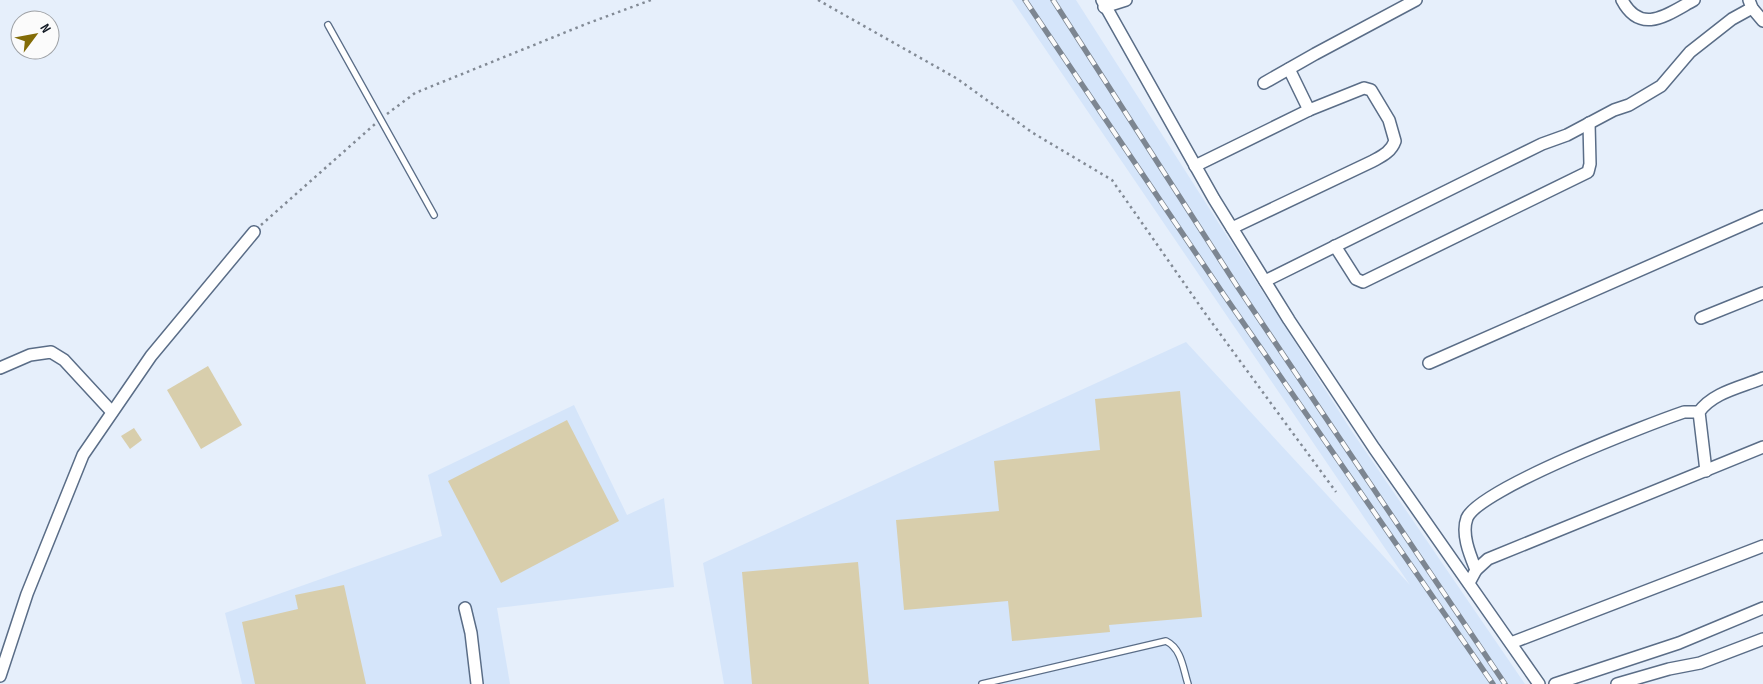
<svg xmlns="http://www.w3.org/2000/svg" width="1763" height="684" viewBox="0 0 1763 684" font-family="'Sofia Sans Condensed',sans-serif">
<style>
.built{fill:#d5e5fa}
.building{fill:#d8ceac}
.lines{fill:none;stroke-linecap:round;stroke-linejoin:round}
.service-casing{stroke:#5a6d87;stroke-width:8}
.minor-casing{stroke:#5a6d87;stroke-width:14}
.path{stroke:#828a95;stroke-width:2.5;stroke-dasharray:2.5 4;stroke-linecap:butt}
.service{stroke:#fff;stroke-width:5.5}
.minor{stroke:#fff;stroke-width:11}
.rail-casing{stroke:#7d8691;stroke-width:5.5}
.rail{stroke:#fbfbfb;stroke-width:4;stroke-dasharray:11;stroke-linecap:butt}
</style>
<rect width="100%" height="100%" fill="#e6effb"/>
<g class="built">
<path d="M1012,0h64l275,430 174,254h-801l-21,-121 483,-221 224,243z"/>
<path d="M574,405l53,110 37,-17 10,89 -177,21 13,76h-268l-17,-71 217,-77 -14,-61z"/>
</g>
<g class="building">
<path d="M208,366l34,59 -41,24 -34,-59z"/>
<path d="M1180,391l22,226 -93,8 1,7 -98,9 -4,-40 -104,9 -8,-90 103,-9 -5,-50 106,-11 -5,-51z"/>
<path d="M567,420l52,101 -118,62 -53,-102z"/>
<path d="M134,428l8,12 -12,9 -9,-13z"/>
<path d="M858,562l11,122h-117l-10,-112z"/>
<path d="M344,585l22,99h-111l-13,-62 56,-13 -3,-14z"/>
</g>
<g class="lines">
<g class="service-casing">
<g id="service">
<path d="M328,25l106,190"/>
<path d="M982,684l184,-43c16,8 17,28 22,43"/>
</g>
</g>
<g class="minor-casing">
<g id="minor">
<path d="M1102,0l112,199 75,121 85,128 165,236"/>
<path d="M1622,0c19,36 46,14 72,0"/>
<path d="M1749,0l3,8 11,13"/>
<path d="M1104,7l22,-7"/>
<path d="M1289,69l20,41"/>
<path d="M1264,83l51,-29 101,-54"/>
<path d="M1195,166l114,-56 55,-22 7,2 18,30 6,21c-4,11 -13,15 -22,20l-141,67"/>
<path d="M1335,246l21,33 7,3 225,-110 2,-8 -1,-41"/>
<path d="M1265,281l222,-110 55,-27 25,-9 47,-25 15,-5 32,-19 29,-34 42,-33 20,-11"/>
<path d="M1701,318l62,-25"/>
<path d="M1429,363l334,-147"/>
<path d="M0,368l30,-13 21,-3 13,8 48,52"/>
<path d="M1706,471l-7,-59c14,-20 43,-25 64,-34"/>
<path d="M1476,570c-6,-15 -15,-36 -9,-52 12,-29 182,-94 217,-106h15"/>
<path d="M1469,583l7,-13 12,-11 275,-112"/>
<path d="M465,608l6,25 6,51"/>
<path d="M1511,643l252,-97"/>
<path d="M0,676l27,-82 56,-139 68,-99 103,-124"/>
<path d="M1555,684l124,-41 84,-35"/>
<path d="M1617,684l52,-15 31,-6 63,-24"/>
</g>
</g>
<g class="path">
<path d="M818,0l138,78 77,55 79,47 95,136 129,176"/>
<path d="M387,114l28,-21 171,-69 65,-24"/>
<path d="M261,225l114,-101"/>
</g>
<use href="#service" class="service"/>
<use href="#minor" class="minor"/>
<g class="rail-casing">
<g id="rail">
<path d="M1025,0l199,295 269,389"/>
<path d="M1053,0l184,286 268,398"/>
</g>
</g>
<use href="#rail" class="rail"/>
</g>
<g transform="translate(35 35) rotate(58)"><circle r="24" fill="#fbfbfb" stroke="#9da0a4"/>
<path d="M0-4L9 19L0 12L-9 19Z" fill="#836c07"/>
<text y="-8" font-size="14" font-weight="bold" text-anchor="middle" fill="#0f1721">N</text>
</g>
</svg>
